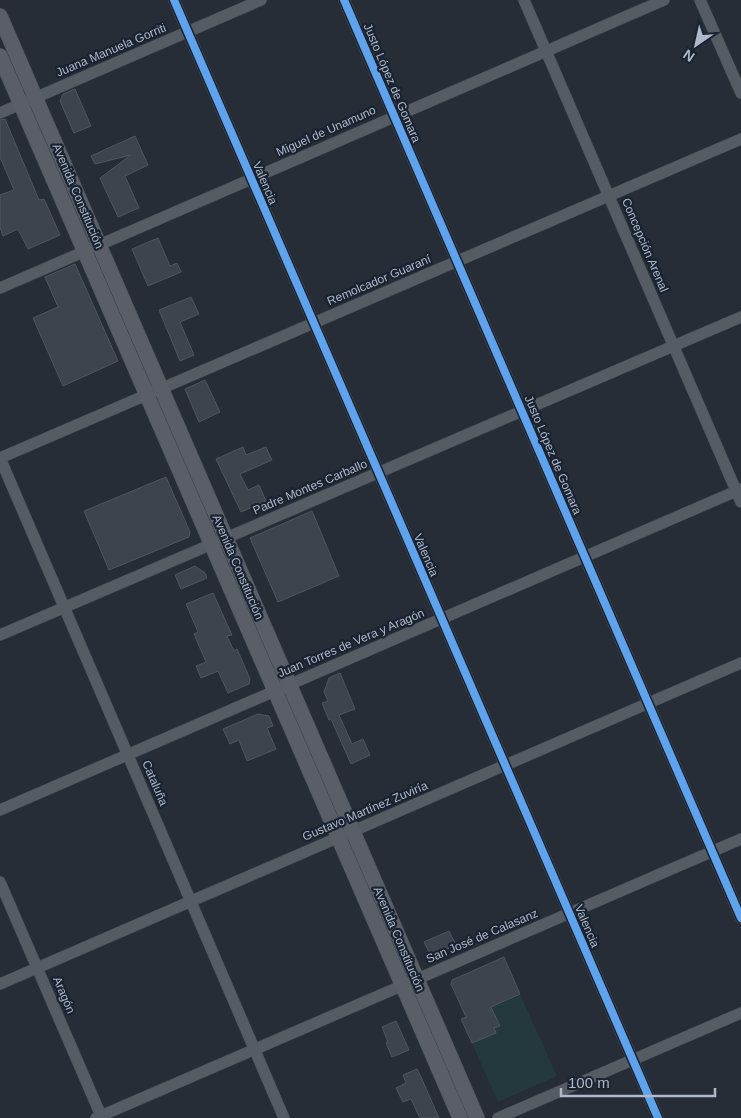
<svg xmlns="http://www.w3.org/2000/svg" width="741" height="1118" viewBox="0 0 741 1118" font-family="Arial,sans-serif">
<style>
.green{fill:#23393d}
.building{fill:#3e444d;stroke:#4e555f}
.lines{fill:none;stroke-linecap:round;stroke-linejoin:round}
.minor-casing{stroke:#43484f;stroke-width:12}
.major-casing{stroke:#444a53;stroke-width:16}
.minor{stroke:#565c64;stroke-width:11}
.major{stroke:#595e67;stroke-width:15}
.cycleway-casing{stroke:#1a2331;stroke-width:11}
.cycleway{stroke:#60a3ed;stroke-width:8}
.labels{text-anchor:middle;stroke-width:4.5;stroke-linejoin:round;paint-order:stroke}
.street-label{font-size:12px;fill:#afb9c9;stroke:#1a2331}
</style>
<rect width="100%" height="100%" fill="#262d37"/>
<path class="green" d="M520,994l37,82 -59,26 -37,-83z"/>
<g class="building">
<path d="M75,89l16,37 -17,7 -14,-32 3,-7z"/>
<path d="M5,119l34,81 5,-1 16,36 -32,14 -10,-20 -15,7 -3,-9v-32l14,-5 -14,-33v-37z"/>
<path d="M135,136l13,29 -23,11 14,32 -21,9 -18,-39 31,-23 -36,9 -4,-8z"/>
<path d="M158,238l12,28 7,-3 4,9 -33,14 -16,-37z"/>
<path d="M75,264l43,97 -55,25 -30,-68 25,-11 -13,-30z"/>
<path d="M191,297l8,17 -19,8 14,33 -14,6 -21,-51z"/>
<path d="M205,380l15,32 -21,10 -14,-33z"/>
<path d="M243,447l3,8 20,-8 6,13 -32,14 8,16 11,-5 7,16 -25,11 -25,-53z"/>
<path d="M166,477l24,55 -1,5 -80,33 -25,-59z"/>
<path d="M312,511l27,65 -61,26 -28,-64z"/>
<path d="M195,566l10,7 2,5 -26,11 -6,-14z"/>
<path d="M213,593l19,42 -5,1 7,15 3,-2 13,30 -1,5 -21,9 -10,-22 -17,7 -5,-12 10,-4 -12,-28 4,-2 -12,-28z"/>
<path d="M340,673l15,36 -16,6 13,29 11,-5 7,16 -19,9 -20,-45 -2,1 -7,-17 6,-2 -4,-9 5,-14z"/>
<path d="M258,714l11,2 4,10 -6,2 9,21 -29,12 -8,-21 -9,4 -7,-15z"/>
<path d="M449,931l7,14 -25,11 -7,-14z"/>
<path d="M504,957l16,37 -29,13 9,19 -6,2 2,5 -24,10 -11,-24 5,-2 -15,-33 1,-4z"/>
<path d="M396,1021l13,29 -17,7 -6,-14 2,-1 -6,-15z"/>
<path d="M417,1069l4,8 18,41h-19l-9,-19 -8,3 -7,-14 10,-5 -3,-8z"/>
</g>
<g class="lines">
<g class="minor-casing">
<g id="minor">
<path d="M174,0l484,1118"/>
<path d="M344,0l397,918"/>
<path d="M524,0l217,502"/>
<path d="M700,0l41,93"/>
<path d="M0,113l261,-113"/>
<path d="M0,288l664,-288"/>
<path d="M0,458l741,-319"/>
<path d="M0,458l284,660"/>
<path d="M0,635l741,-318"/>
<path d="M0,810l741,-321"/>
<path d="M0,882l102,236"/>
<path d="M0,984l741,-321"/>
<path d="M96,1118l645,-279"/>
<path d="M498,1118l243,-105"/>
</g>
</g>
<g class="major-casing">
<g id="major">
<path d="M0,16l477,1102"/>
<path d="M0,56l460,1062"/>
</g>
</g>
<use href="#minor" class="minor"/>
<use href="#major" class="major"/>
<g class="cycleway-casing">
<g id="cycleway">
<path d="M174,0l484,1118"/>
<path d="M344,0l397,918"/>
</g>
</g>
<use href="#cycleway" class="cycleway"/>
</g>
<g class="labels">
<g class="street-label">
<text transform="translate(111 50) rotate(-23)" y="4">Juana Manuela Gorriti</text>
<text transform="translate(392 83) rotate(67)" y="4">Justo López de Gomara</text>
<text transform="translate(326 131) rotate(-24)" y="4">Miguel de Unamuno</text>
<text transform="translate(265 183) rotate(67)" y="4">Valencia</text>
<text transform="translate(78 196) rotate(67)" y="4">Avenida Constitución</text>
<text transform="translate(645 245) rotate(67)" y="4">Concepción Arenal</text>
<text transform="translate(379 280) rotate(-23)" y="4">Remolcador Guaraní</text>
<text transform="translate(553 455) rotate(67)" y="4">Justo López de Gomara</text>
<text transform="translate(310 487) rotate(-23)" y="4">Padre Montes Carballo</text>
<text transform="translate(426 555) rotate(67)" y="4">Valencia</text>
<text transform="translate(238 567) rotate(67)" y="4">Avenida Constitución</text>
<text transform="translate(351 643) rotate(-23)" y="4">Juan Torres de Vera y Aragón</text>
<text transform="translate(155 783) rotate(67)" y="4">Cataluña</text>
<text transform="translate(365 811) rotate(-23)" y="4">Gustavo Martínez Zuviría</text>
<text transform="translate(587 926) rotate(67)" y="4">Valencia</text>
<text transform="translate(482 936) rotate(-23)" y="4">San José de Calasanz</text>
<text transform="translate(399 939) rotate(67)" y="4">Avenida Constitución</text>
<text transform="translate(64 995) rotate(67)" y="4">Aragón</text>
</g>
</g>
<g transform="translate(696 45) rotate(214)" stroke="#1a2331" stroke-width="4" paint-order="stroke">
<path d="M0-4L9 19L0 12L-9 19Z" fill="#afb9c9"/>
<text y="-8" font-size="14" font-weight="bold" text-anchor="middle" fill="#afb9c9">N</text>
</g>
<path d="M561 1088v8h154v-8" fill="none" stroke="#afb9c9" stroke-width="2.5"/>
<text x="568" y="1088" font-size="15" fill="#afb9c9" stroke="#1a2331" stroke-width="4" paint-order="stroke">100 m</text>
</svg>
